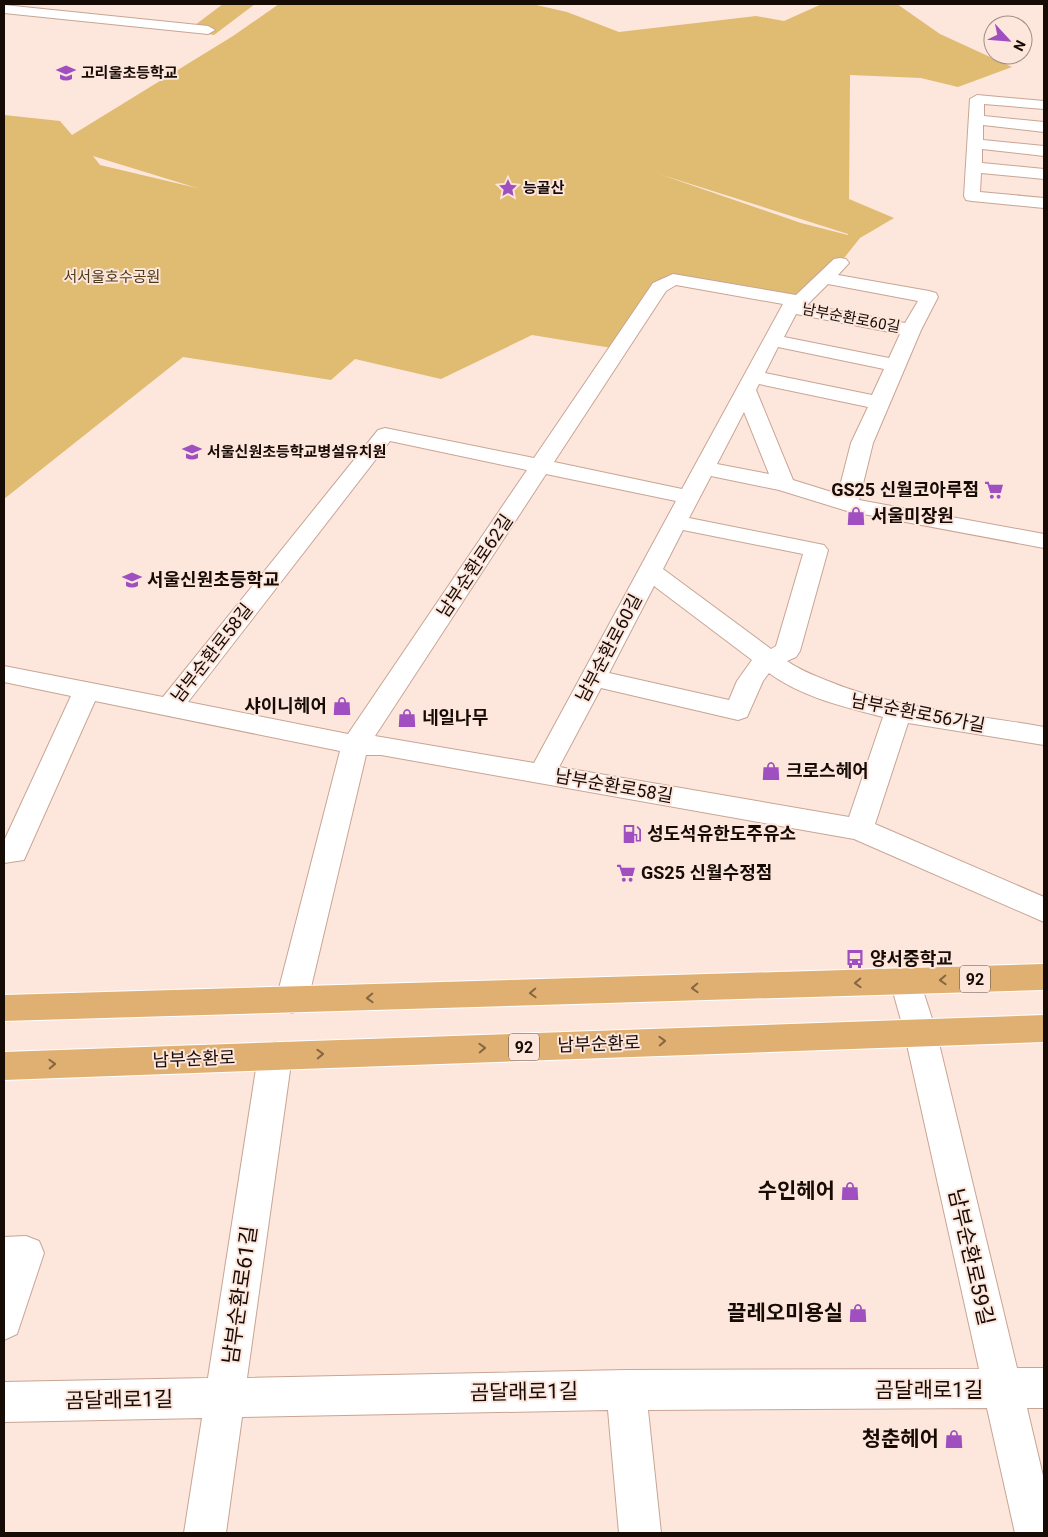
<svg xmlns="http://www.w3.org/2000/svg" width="1048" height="1537" viewBox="0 0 1048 1537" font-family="Roboto,'Noto Sans KR',sans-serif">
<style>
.green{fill:#e0bb72;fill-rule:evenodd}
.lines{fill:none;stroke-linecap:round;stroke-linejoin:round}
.minor-casing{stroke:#c8a594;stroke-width:2}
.major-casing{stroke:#fff;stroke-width:2}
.minor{fill:#fff;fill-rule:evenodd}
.major{fill:#e0b073;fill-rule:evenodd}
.oneway{stroke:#866642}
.labels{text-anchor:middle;stroke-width:4;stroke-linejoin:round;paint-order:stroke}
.far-poi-label{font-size:15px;font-weight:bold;fill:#170b06;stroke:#fde6dc;text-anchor:start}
.far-park-label{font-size:15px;fill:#4d3c17;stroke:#fde6dc}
.far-street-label{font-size:15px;fill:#170b06;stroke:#fde6dc}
.shield{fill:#fde6dc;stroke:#5c4d46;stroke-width:1}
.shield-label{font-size:16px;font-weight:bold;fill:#170b06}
.poi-label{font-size:18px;font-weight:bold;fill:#170b06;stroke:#fde6dc;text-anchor:start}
.street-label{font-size:18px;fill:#170b06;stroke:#fde6dc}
.near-poi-label{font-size:21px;font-weight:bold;fill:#170b06;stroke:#fde6dc;text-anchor:end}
.near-street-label{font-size:21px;fill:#170b06;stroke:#fde6dc}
</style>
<rect width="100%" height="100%" fill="#fde6dc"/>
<g class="green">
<path d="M223,4h32l-41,31 -27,-4z"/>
<path d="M279,4h253l35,8 52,20 137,-16 28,5 38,-17h75l43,30 72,33 -54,20 -37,-9 -71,-3 -1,124 45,19 -34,20 -20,25 -44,37 -123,-21 -55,70 -86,-14 -91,44 -86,-20 -24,21 -148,-23 -179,142v-384l56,6 12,14 161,-99zM93,156l104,32 -97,-23zM659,174l189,60v1l-47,-12z"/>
</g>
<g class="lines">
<g class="minor-casing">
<g id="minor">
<path d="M4,5l204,21 7,4 -7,4 -204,-21z"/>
<path d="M977,95l67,6v8l-60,-5v12l60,6v10l-61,-7v15l61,6v10l-62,-7v14l62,6v10l-63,-6 -1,19 64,6v10l-72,-7 -6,-1 -2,-4 6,-97z"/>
<path d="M840,258l6,1 3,4 -11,12 91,16 7,2 2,4 -17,33 -48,113 -14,57 185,34v14l-197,-37 -68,-21 -68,-14 -22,42 135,27 4,5 -28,101 -4,6 -9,4c13,9 26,14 41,20 68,28 144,33 216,46v18l-136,-22 -33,101 169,73v25l-190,-83 -473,-84h-15l-58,245 -5,9 -11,4 -11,-4 -5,-9 64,-249 -245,-50 -71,159 -20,3v-22l67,-145 -67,-14v-16l159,31 215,-267 7,-2 149,30 119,-175 20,-9 123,21 38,-36zM828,284l90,17 -13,22 -98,-18zM676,285l107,19 -101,185 -128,-27 112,-171zM796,314l104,20 -11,24 -105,-21zM778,347l106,22 -12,26 -107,-22zM759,384l109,23 -17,36 -13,51 -45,-14 -37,-90zM744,412l25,62 -52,-10zM390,441l137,29 -179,264 -160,-32zM546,474l130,27 -142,262 -159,-27zM683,530l120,24 -27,92 -5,3 -108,-80zM654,586l98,74 -15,21 -8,19 -120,-27zM769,673c32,24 76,34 114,44l-34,100 -290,-50 42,-79 137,32 9,-3 16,-36z"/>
<path d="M906,968l11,4 19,59 81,337h27v40h-17l17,72v53h-29l-28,-125 -339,2 13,123h-42l-11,-123 -366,7 -16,116h-42l18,-115 -198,4v-40l204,-4 50,-322 5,-10 12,-4 12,4 5,10 -45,322 379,-8 353,-1 -75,-338 -14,-50 5,-9z"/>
<path d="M26,1236l13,5 5,12 -27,81 -13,6v-103z"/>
</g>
</g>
<g class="major-casing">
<g id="major">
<path d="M1044,964v26l-1040,31v-26z"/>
<path d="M1044,1015v27l-1040,38v-28z"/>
</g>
</g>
<use href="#minor" class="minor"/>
<use href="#major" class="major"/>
</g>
<defs><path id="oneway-chevron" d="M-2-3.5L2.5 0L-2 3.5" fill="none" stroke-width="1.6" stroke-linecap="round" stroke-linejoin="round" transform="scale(1.25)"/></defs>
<g class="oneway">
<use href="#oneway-chevron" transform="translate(943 980) rotate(178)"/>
<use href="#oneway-chevron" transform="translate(858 983) rotate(178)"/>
<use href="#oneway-chevron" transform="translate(695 988) rotate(178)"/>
<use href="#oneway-chevron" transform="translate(533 993) rotate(178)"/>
<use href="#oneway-chevron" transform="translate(370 998) rotate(178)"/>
<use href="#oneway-chevron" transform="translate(662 1041) rotate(-2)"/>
<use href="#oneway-chevron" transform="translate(482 1048) rotate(-2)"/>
<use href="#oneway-chevron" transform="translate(320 1054) rotate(-2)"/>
<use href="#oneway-chevron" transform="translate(52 1064) rotate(-2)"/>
</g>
<defs>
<g id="school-bare" transform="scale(1.5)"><path d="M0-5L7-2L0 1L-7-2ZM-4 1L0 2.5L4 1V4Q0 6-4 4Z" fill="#9f4fc0" stroke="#fde6dc" stroke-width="2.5" paint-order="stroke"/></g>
<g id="sight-bare" transform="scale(1.5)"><path d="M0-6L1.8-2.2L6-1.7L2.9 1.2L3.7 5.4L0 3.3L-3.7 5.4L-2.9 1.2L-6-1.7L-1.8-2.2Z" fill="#9f4fc0" stroke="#fde6dc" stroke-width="2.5" paint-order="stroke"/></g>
<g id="supermarket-bare" transform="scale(1.5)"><path d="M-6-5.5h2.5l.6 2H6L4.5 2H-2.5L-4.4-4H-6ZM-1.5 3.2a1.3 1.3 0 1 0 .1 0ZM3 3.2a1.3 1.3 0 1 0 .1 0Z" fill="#9f4fc0" stroke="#fde6dc" stroke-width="2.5" paint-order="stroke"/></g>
<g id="shop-bare" transform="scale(1.5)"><path d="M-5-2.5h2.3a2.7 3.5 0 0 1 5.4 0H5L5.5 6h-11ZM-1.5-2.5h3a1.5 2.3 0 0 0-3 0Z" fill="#9f4fc0" stroke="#fde6dc" stroke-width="2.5" paint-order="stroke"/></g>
<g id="fuel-bare" transform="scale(1.5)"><path d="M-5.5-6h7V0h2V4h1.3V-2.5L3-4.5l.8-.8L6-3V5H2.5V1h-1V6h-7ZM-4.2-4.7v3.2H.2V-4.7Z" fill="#9f4fc0" stroke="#fde6dc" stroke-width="2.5" paint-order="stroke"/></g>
<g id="bus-bare" transform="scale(1.5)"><path d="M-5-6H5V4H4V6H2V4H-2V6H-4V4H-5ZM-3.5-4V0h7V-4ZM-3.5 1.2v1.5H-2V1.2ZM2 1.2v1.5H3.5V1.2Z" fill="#9f4fc0" stroke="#fde6dc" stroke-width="2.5" paint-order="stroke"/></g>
</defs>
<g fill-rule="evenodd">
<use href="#school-bare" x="66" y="73"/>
<use href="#sight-bare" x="508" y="188"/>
<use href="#school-bare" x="192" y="452"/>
<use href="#supermarket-bare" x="994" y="490"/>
<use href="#shop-bare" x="856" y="516"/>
<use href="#school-bare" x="132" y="580"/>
<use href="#shop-bare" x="342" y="706"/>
<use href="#shop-bare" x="407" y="718"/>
<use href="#shop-bare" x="771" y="771"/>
<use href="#fuel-bare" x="632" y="834"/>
<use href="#supermarket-bare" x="626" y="873"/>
<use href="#bus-bare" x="855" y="959"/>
<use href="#shop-bare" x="850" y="1191"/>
<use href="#shop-bare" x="858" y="1313"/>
<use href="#shop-bare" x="954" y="1439"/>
</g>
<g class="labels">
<g class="far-poi-label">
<text x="81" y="78">고리울초등학교</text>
<text x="523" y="193">능골산</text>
<text x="207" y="457">서울신원초등학교병설유치원</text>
</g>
<g class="far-park-label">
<text x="112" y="282">서서울호수공원</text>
</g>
<g class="far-street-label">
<text transform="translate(851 318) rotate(11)" y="5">남부순환로60길</text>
</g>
<g class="shield">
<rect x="960" y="965.5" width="30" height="27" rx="4"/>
<rect x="509" y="1033.5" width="30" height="27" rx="4"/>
</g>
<g class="shield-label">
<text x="975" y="985">92</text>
<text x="524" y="1053">92</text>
</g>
<g class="poi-label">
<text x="979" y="496" text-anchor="end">GS25 신월코아루점</text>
<text x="871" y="522">서울미장원</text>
<text x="147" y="586">서울신원초등학교</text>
<text x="327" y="712" text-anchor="end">샤이니헤어</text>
<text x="422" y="724">네일나무</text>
<text x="786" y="777">크로스헤어</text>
<text x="647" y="840">성도석유한도주유소</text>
<text x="641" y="879">GS25 신월수정점</text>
<text x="870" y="965">양서중학교</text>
</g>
<g class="street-label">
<text transform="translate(475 566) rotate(-56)" y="6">남부순환로62길</text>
<text transform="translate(609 648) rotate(-62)" y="6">남부순환로60길</text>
<text transform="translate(212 653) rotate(-52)" y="6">남부순환로58길</text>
<text transform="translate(918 713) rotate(11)" y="6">남부순환로56가길</text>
<text transform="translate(614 786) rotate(10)" y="6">남부순환로58길</text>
<text transform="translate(599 1044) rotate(-2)" y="6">남부순환로</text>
<text transform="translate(194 1059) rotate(-2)" y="6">남부순환로</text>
</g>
<g class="near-poi-label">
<text x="835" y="1198">수인헤어</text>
<text x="843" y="1320">끌레오미용실</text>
<text x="939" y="1446">청춘헤어</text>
</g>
<g class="near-street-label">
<text transform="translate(971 1257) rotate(77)" y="7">남부순환로59길</text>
<text transform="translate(240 1295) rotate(-82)" y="7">남부순환로61길</text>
<text x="929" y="1397">곰달래로1길</text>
<text transform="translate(524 1392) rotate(-1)" y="7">곰달래로1길</text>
<text transform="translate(119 1400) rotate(-1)" y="7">곰달래로1길</text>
</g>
</g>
<rect width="1048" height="1537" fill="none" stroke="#170b06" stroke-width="10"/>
<g transform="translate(1008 40) rotate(116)"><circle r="24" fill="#fde6dc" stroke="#a18e86"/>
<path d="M0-4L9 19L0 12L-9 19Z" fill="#9f4fc0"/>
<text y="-8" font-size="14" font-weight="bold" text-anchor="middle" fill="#170b06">N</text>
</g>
</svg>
